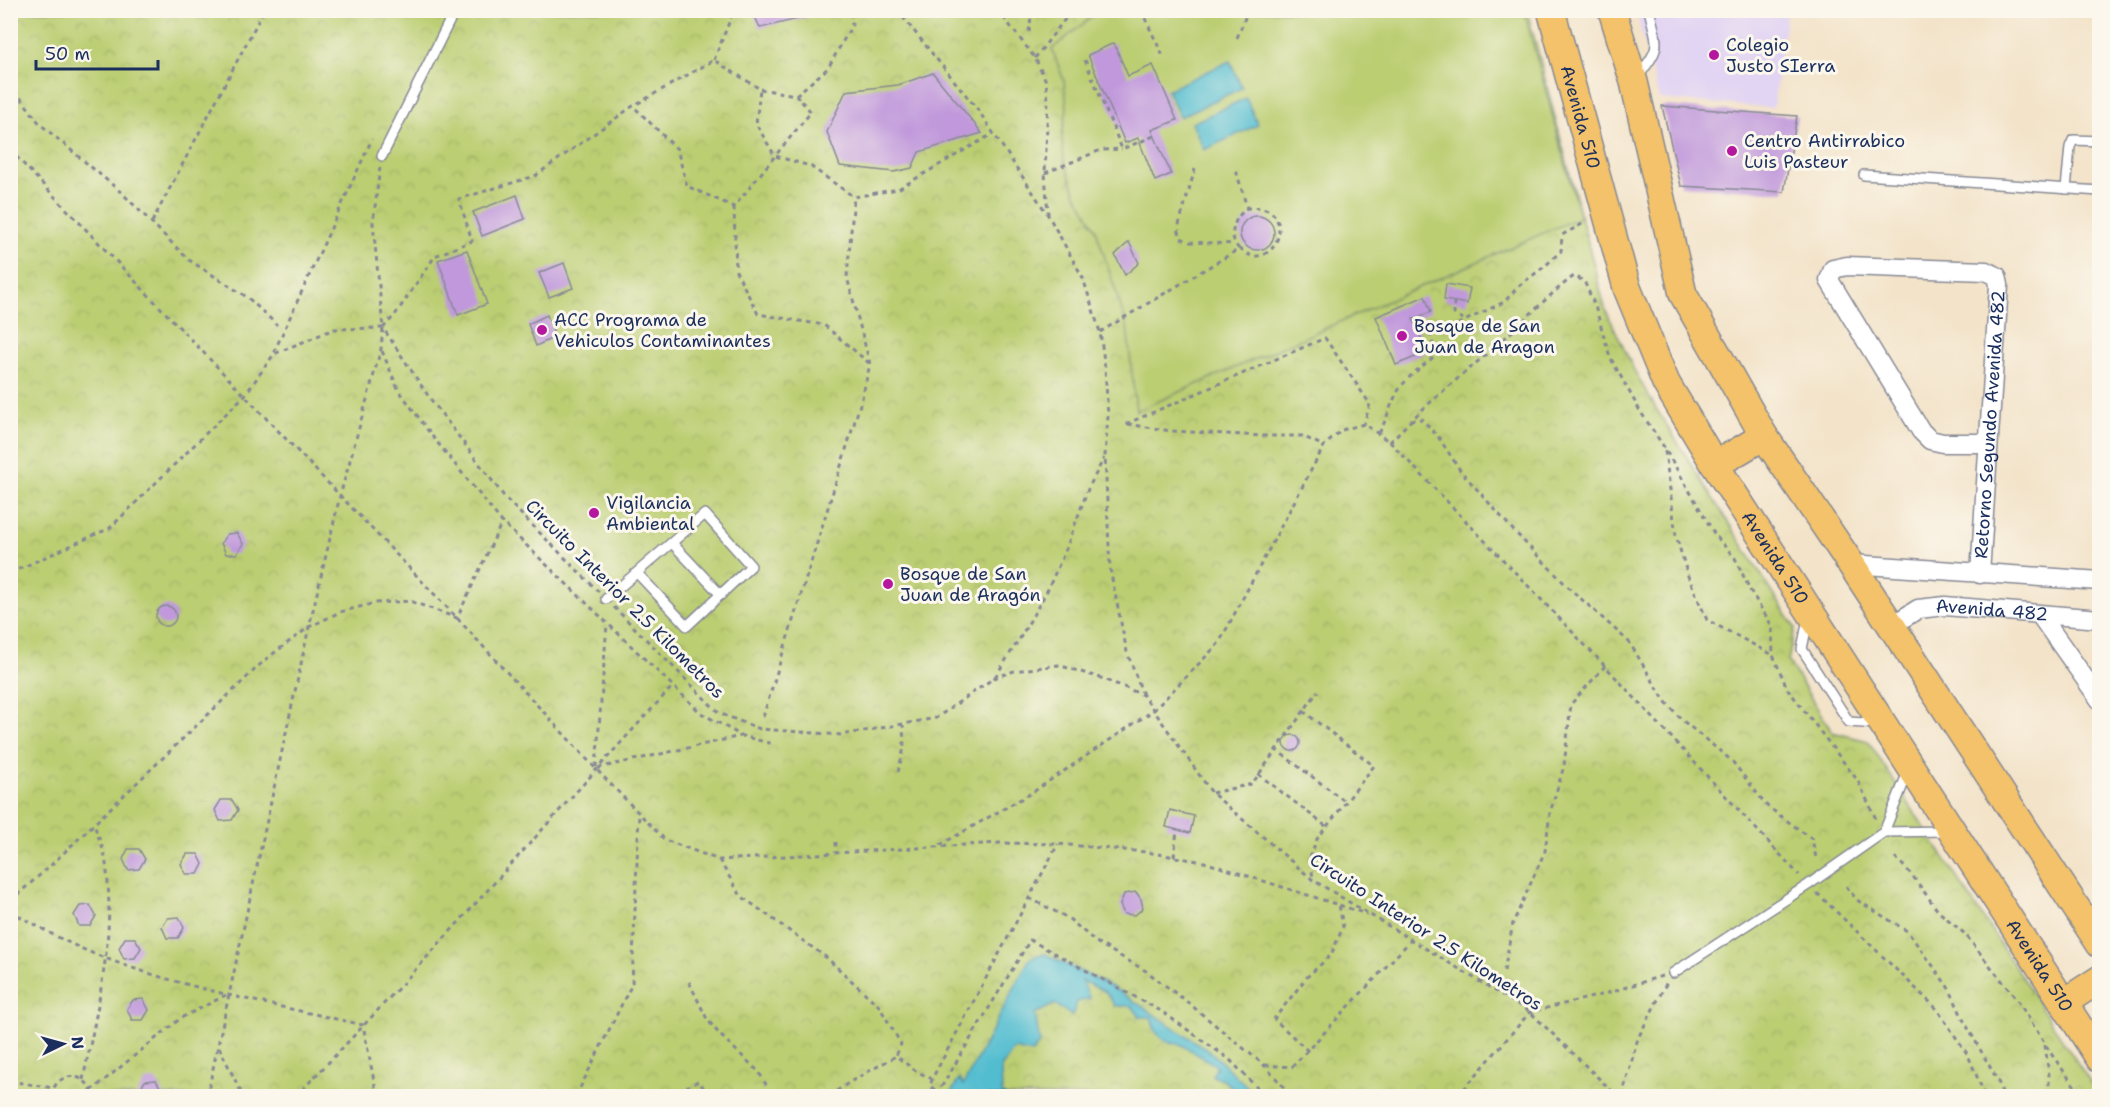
<svg xmlns="http://www.w3.org/2000/svg" width="2110" height="1107" viewBox="0 0 2110 1107" font-family="'Shantell Sans',sans-serif">
<style>
.built{fill:#e2d4f3}
.park{fill:url(#park-crowns);stroke:#6b7e68;stroke-width:1.5}
.garden{fill:#bbce72;stroke:#6b7e68;stroke-width:1.5}
.water{fill:#53bdd0;stroke:#377697;stroke-width:1.5}
.building{fill:#c098db}
.lines{fill:none;stroke-linecap:round;stroke-linejoin:round}
.lane-casing{stroke:#878994;stroke-width:12}
.street-casing{stroke:#878994;stroke-width:21}
.primary-casing{stroke:#878994;stroke-width:30}
.path{stroke:#878994;stroke-width:3;stroke-dasharray:4.5 4.5;stroke-linecap:butt}
.lane{stroke:#fff;stroke-width:9}
.street{stroke:#fff;stroke-width:18}
.primary{stroke:#f3c26a;stroke-width:27}
.poi-dot{fill:#b5179e;stroke:#fbf7ec;stroke-width:2}
.labels{text-anchor:middle;stroke-width:6;stroke-linejoin:round;paint-order:stroke}
.poi-label{font-size:18px;fill:#1b2f5e;stroke:#fbf7ec;text-anchor:start}
.street-label{font-size:18px;fill:#1b2f5e;stroke:#fbf7ec}
</style>
<defs>
<pattern id="park-crowns" width="20" height="18" patternUnits="userSpaceOnUse" patternTransform="scale(1.5)"><rect width="20" height="18" fill="#bbce72"/><path d="M2 6a3 3 0 1 1 6 0M12 15a3 3 0 1 1 6 0" fill="none" stroke="#a0b165"/></pattern>
</defs>
<rect width="100%" height="100%" fill="#fbf7ec"/>
<filter id="ink" filterUnits="userSpaceOnUse"><feTurbulence type="fractalNoise" baseFrequency=".0167" numOctaves="2"/><feDisplacementMap in="SourceGraphic" scale="12" xChannelSelector="R" yChannelSelector="G"/><feConvolveMatrix kernelMatrix="1 2 1 2 8 2 1 2 1" color-interpolation-filters="sRGB"/></filter>
<filter id="wash" filterUnits="userSpaceOnUse"><feTurbulence type="fractalNoise" baseFrequency=".008" numOctaves="4" result="noise"/><feDisplacementMap in="SourceGraphic" scale="24" xChannelSelector="R" yChannelSelector="G"/><feGaussianBlur stdDeviation="1.35" result="paint"/><feColorMatrix in="noise" values="0 0 0 0 0 0 0 0 0 0 0 0 0 0 0 0 0 1.4 0 .05"/><feComposite in="paint" operator="in"/></filter>
<g filter="url(#wash)">
<rect width="100%" height="100%" fill="#f3e3c9"/>
<path class="built" d="M1636,11h151l-14,97 -114,-9z"/>
<path class="park" d="M1527,10l78,298 29,62 21,37 140,221 -7,33 44,71 36,9 231,355h-2088v-1085z"/>
<path class="garden" d="M1099,11h425l56,206 -444,194 -9,-85 -32,-99 -20,-35 -11,-32 -2,-24 5,-28 -3,-27 -12,-32z"/>
<g class="water">
<path d="M1230,61l12,27 -62,29 -13,-27z"/>
<path d="M1246,98l12,27 -54,25 -12,-27z"/>
<path d="M1045,954l69,34 97,64 46,44h-15l-20,-17 -10,-3 5,-10 -37,-22 -10,-1 -7,-4 -8,-8 -4,-14h-11l-8,-11h-17l-9,-14 -24,-11 8,18 -13,3 -5,14 -17,-12 -20,10 5,28 -8,11 -18,-4 -13,19 1,25 4,3h-57l10,-17 4,6 66,-125 5,-4z"/>
</g>
<g id="blocks">
<g class="building">
<path d="M752,10h59v6l-51,12z"/>
<path d="M1114,43l14,33 25,-11 24,55 -25,10 19,44 -16,7 -17,-43 -13,5 -37,-88z"/>
<path d="M933,73l49,60 -63,19 -7,16 -18,4 -54,-6 -13,-34 19,-41 52,-6z"/>
<path d="M1662,106l135,10 -13,76 -103,-6z"/>
<path d="M517,195l8,24 -43,17 -9,-24z"/>
<circle cx="1257" cy="233" r="17"/>
<path d="M1129,242l10,21 -14,12 -10,-20z"/>
<path d="M467,250l20,54 -29,11 -20,-55z"/>
<path d="M564,263l9,25 -24,9 -10,-24z"/>
<path d="M1446,284l24,4 -3,16 -23,-4z"/>
<path d="M1425,296l6,16 -18,7 14,33 -31,13 -20,-48z"/>
<path d="M547,315l8,22 -19,9 -8,-22z"/>
<path d="M237,533l6,11 -6,10h-11l-5,-11 6,-9z"/>
<circle cx="166" cy="616" r="10"/>
<circle cx="1292" cy="743" r="8"/>
<path d="M221,800h11l6,10 -6,10 -12,1 -5,-11z"/>
<path d="M1170,810l24,6 -4,17 -24,-6z"/>
<path d="M128,849h11l6,10 -6,10 -11,1 -5,-11z"/>
<path d="M187,854h11l5,10 -5,10h-12l-5,-10z"/>
<path d="M1136,892l5,7 2,9 -8,7 -11,-1 -4,-9 4,-11z"/>
<path d="M90,905l6,11 -6,10h-11l-5,-11 6,-9z"/>
<path d="M179,917l5,11 -6,10h-11l-5,-11 6,-9z"/>
<path d="M125,938h10l6,10 -6,10 -11,1 -5,-11z"/>
<path d="M143,999l6,11 -6,10h-11l-5,-11 6,-9z"/>
<path d="M156,1080l9,16h-29l9,-15z"/>
</g>
</g>
</g>
<g filter="url(#ink)">
<use href="#blocks" fill-opacity="0" stroke="#878994" stroke-width="1.5"/>
<g class="lines">
<g class="lane-casing">
<g id="lane">
<path d="M1637,78c24,-32 22,-29 12,-68"/>
<path d="M382,156l73,-146"/>
<path d="M1864,175l236,16"/>
<path d="M2066,189l4,-42 3,-7 27,1"/>
<path d="M672,543l49,52"/>
<path d="M606,599l99,-85 46,52 -64,60 -50,-53"/>
<path d="M1808,619l-6,30 47,73 28,2"/>
<path d="M1884,832l63,-1"/>
<path d="M1673,973l135,-88 76,-53 24,-60"/>
</g>
</g>
<g class="street-casing">
<g id="street">
<path d="M1851,564l249,17"/>
<path id="s1" d="M1980,574l19,-289 -2,-9 -11,-5 -139,-5 -14,3 -4,11 92,151 9,9 13,3h45"/>
<path d="M2040,615l60,85"/>
<path id="s2" d="M1891,626l27,-17 27,-3 155,13"/>
</g>
</g>
<g class="primary-casing">
<g id="primary">
<path id="s3" d="M1551,10l76,278 39,95 49,82 385,594"/>
<path d="M1612,10l22,72 49,212 81,142 87,128 249,380"/>
<path d="M1715,465l49,-29"/>
<path d="M2063,1003l37,-24"/>
</g>
</g>
<g class="path">
<path d="M897,10l81,100 70,105 35,63 17,54 5,36 3,48 -3,40 5,113 17,83 16,43"/>
<path d="M998,10l37,48 11,23 2,19 -3,73 3,41"/>
<path d="M1141,10l22,46"/>
<path d="M1029,32l3,-22"/>
<path d="M1237,38l11,-28"/>
<path d="M1035,58l37,-48"/>
<path d="M714,60l20,-50"/>
<path d="M1085,60l37,89 32,-13"/>
<path d="M10,83l30,41 82,69 67,67 58,37 30,28"/>
<path d="M760,89l36,6 15,17 -36,44 35,10 44,31 44,-8 96,-56"/>
<path d="M796,95l32,-27 24,-43 -1,-15"/>
<path d="M10,150l447,468 139,151 69,71 54,20 280,-17 59,1 88,8 58,10 163,52"/>
<path d="M1195,169l-17,59 3,10 9,4 44,2"/>
<path d="M1045,173l56,-23 21,-1"/>
<path d="M734,207l2,64 22,43 66,11 45,38"/>
<path d="M152,222l112,-212"/>
<path d="M1239,249c4,2 9,6 13,7 29,3 38,-42 10,-48 -5,-1 -11,0 -15,0"/>
<path d="M1454,302v12l11,6"/>
<path d="M1421,316l7,12h22l54,-26 16,-17 24,-18 17,-16 1,-16 22,-12"/>
<path d="M383,328l12,-13 40,-59 37,-15 -13,-42 76,-23 98,-70 81,-46 46,29 -4,35 19,32 -41,51 -47,-21 -10,-37 -44,-43"/>
<path d="M1100,332l139,-83c-12,-14 -5,-31 8,-41l-11,-38"/>
<path d="M382,351l16,38 34,47 70,86 199,191 41,23 31,8"/>
<path d="M274,352l98,-213"/>
<path d="M1410,420l12,-1 17,19 21,32 53,60 54,56 62,56 36,59 17,19 50,41 35,45 45,33 4,19"/>
<path d="M1126,424l199,-86 45,66 -6,20"/>
<path d="M1128,424l43,7 93,5h38l22,10"/>
<path d="M1379,433c7,-12 10,-24 16,-36 7,-17 27,-30 41,-42l-8,-27"/>
<path d="M1390,442c33,-36 69,-64 106,-96 26,-23 50,-49 78,-70l10,5 11,25 15,51 30,54 24,36 51,88 20,23 15,32 22,36 1,29 14,33 71,93 18,38"/>
<path d="M1665,451l11,85 12,40 19,44 66,35"/>
<path d="M10,573l100,-45 135,-133 29,-41 60,-25 49,-1 46,69 77,102 93,93"/>
<path d="M614,607l105,106 41,16 82,6 94,-17 58,-40 20,-7 44,-6 46,14 39,16 69,98 101,87 217,132 87,84"/>
<path d="M995,677l25,-39 27,-47 19,-42 22,-60 16,-31"/>
<path d="M1303,711l71,55 -57,73 -7,19 3,20"/>
<path d="M763,717l99,-319 8,-34 -23,-87 7,-80"/>
<path d="M1275,749l71,53"/>
<path d="M596,767l11,-143"/>
<path d="M598,768l143,-32"/>
<path d="M898,772l6,-24 -1,-23"/>
<path d="M1258,774l69,53"/>
<path d="M1212,793l40,-9 66,-93"/>
<path d="M836,842v11"/>
<path d="M940,845l93,-53 121,-82 65,-67 105,-197 18,-16 22,-6 26,18 215,224 194,209"/>
<path d="M1174,857l3,-27"/>
<path d="M1895,857l17,18 26,36 27,23 26,33 27,34 34,54 30,41"/>
<path d="M719,860l22,36 86,62 52,48 22,38 -5,12"/>
<path d="M1846,886l11,14 50,31 24,32 19,27 14,31 34,60 5,15"/>
<path d="M1817,893l119,115 32,47 17,41"/>
<path d="M1029,898l39,20 28,24 50,29 40,30 78,64 28,31"/>
<path d="M10,901l38,-33 218,-209 43,-32 31,-15 35,-9 35,-2 47,17 45,-96"/>
<path d="M10,911c31,17 61,35 95,47 83,32 172,47 258,67l14,71"/>
<path d="M1504,971l9,-48 32,-72 5,-38 14,-47 7,-62 34,-38"/>
<path d="M689,982l18,37 13,16 38,36 15,25"/>
<path d="M2045,1045l4,30v21"/>
<path d="M219,1047l24,49"/>
<path d="M1308,1051l-34,-32 33,-42 24,-22 12,-28 -4,-23"/>
<path d="M1265,1065l27,2 120,-128"/>
<path d="M83,1080c14,-71 33,-144 23,-216 -1,-13 -8,-27 -12,-40"/>
<path d="M10,1081l43,7"/>
<path d="M91,1091l90,-73 47,-24"/>
<path d="M942,1095l-12,-9 3,-9 125,-233"/>
<path d="M51,1096c5,-26 36,-26 42,0"/>
<path d="M207,1096l102,-469 31,-131 41,-147 2,-21 -10,-105 7,-56"/>
<path d="M296,1096c129,-132 250,-273 376,-409"/>
<path d="M576,1096l56,-112 7,-171"/>
<path d="M670,1096l28,-15 13,15"/>
<path d="M829,1096l21,-14 46,-26 20,15 16,8"/>
<path d="M943,1096l-1,-10 88,-146 131,71 68,48 36,37"/>
<path d="M1458,1096l72,-84 71,-17 61,-19"/>
<path d="M1622,1096l16,-58 29,-56"/>
</g>
<use href="#lane" class="lane"/>
<use href="#street" class="street"/>
<use href="#primary" class="primary"/>
</g>
</g>
<g class="poi-dot">
<circle cx="1714" cy="55" r="6"/>
<circle cx="1732" cy="151" r="6"/>
<circle cx="542" cy="330" r="6"/>
<circle cx="1402" cy="336" r="6"/>
<circle cx="594" cy="513" r="6"/>
<circle cx="888" cy="584" r="6"/>
</g>
<g class="labels">
<g class="poi-label">
<text x="1726" y="51">Colegio<tspan x="1726" dy="21">Justo SIerra</tspan></text>
<text x="1744" y="147">Centro Antirrabico<tspan x="1744" dy="21">Luis Pasteur</tspan></text>
<text x="554" y="326">ACC Programa de<tspan x="554" dy="21">Vehiculos Contaminantes</tspan></text>
<text x="1414" y="332">Bosque de San<tspan x="1414" dy="21">Juan de Aragon</tspan></text>
<text x="606" y="509">Vigilancia<tspan x="606" dy="21">Ambiental</tspan></text>
<text x="900" y="580">Bosque de San<tspan x="900" dy="21">Juan de Aragón</tspan></text>
</g>
<g class="street-label">
<text dy="6" stroke="none"><textPath href="#s3" startOffset="111">Avenida 510</textPath></text>
<text dy="6" stroke="none"><textPath href="#s1" startOffset="150">Retorno Segundo Avenida 482</textPath></text>
<text dy="6" stroke="none"><textPath href="#s3" startOffset="597">Avenida 510</textPath></text>
<text transform="translate(625 599) rotate(45)" y="6">Circuito Interior 2.5 Kilometros</text>
<text dy="6" stroke="none"><textPath href="#s2" startOffset="106">Avenida 482</textPath></text>
<text transform="translate(1426 932) rotate(33)" y="6">Circuito Interior 2.5 Kilometros</text>
<text dy="6" stroke="none"><textPath href="#s3" startOffset="1083">Avenida 510</textPath></text>
</g>
</g>
<rect width="2110" height="1107" fill="none" stroke="#fbf7ec" stroke-width="36"/>
<g transform="translate(63 1044) rotate(85)" stroke="#fbf7ec" stroke-width="4.5" paint-order="stroke">
<path d="M0-4.5L10 22L0 15L-10 22Z" fill="#1b2f5e"/>
<text y="-9" font-size="16" font-weight="bold" text-anchor="middle" fill="#1b2f5e">N</text>
</g>
<path d="M36 60v9h122v-9" fill="none" stroke="#1b2f5e" stroke-width="3"/>
<text x="45" y="60" font-size="18" fill="#1b2f5e" stroke="#fbf7ec" stroke-width="4.5" paint-order="stroke">50 m</text>
</svg>
